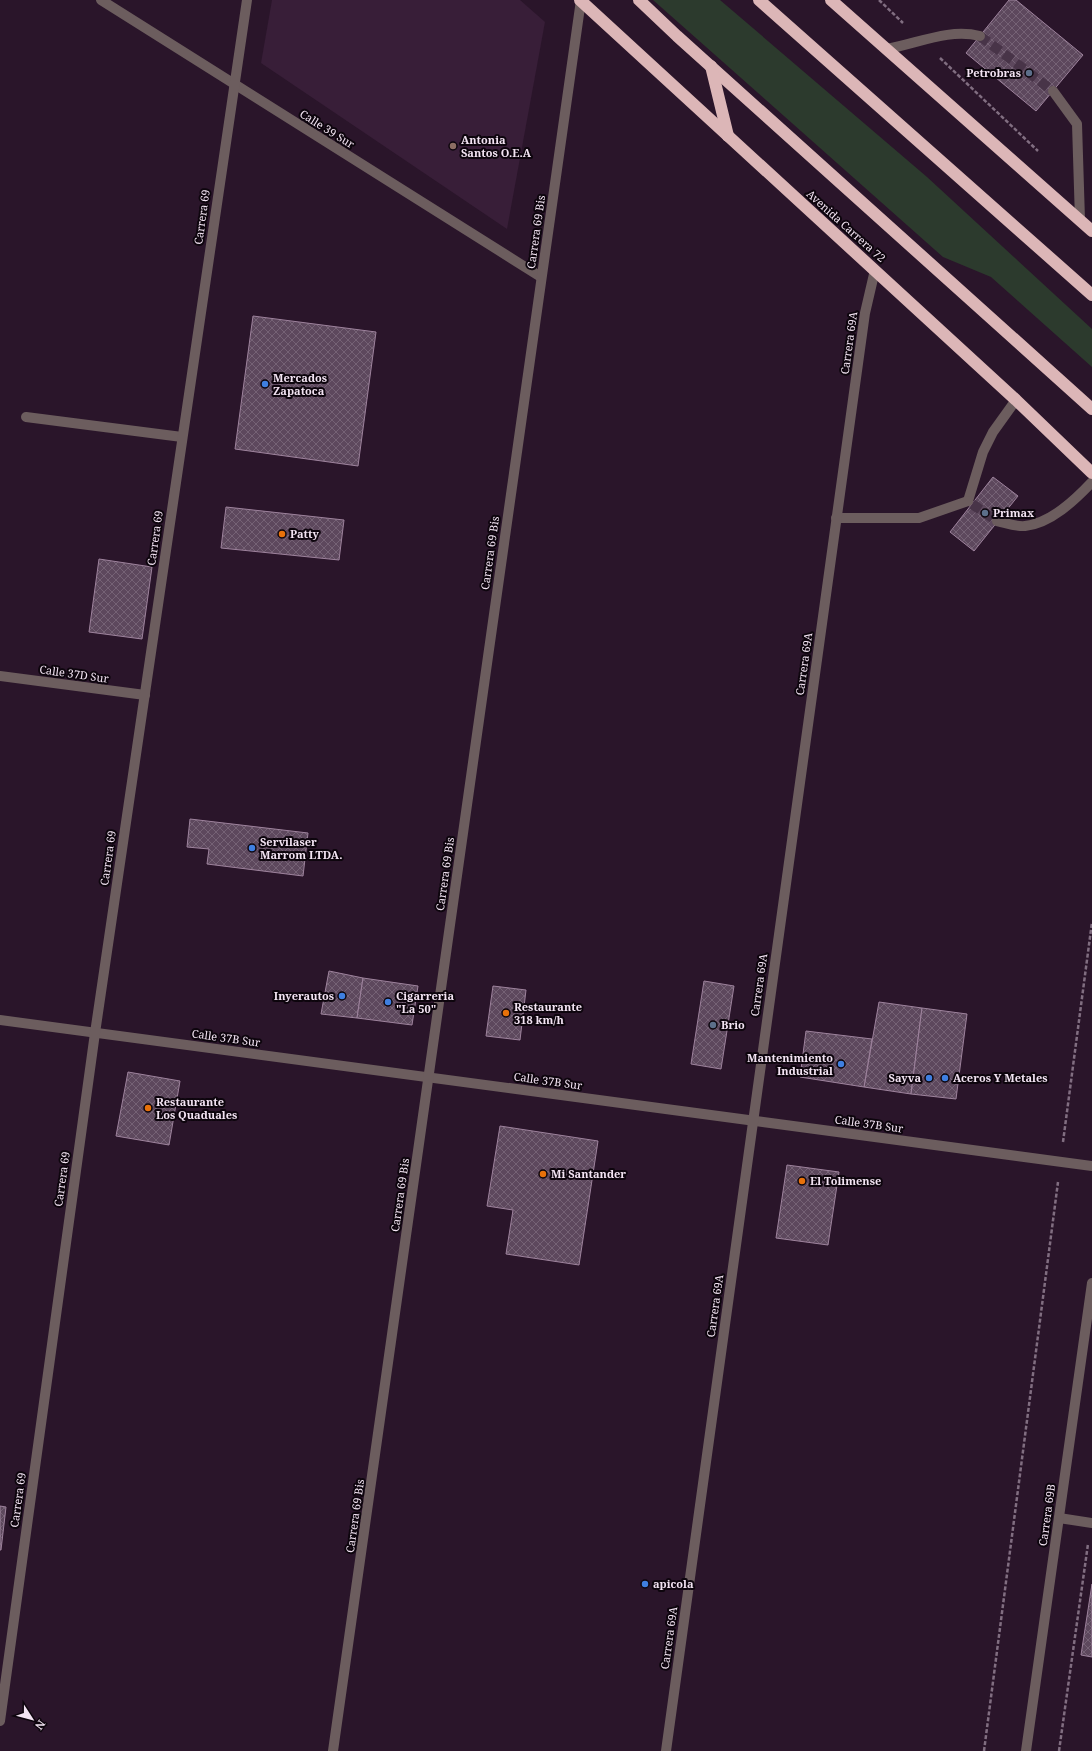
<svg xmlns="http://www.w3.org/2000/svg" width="1092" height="1751" viewBox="0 0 1092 1751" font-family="'Noto Serif',serif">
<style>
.built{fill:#381e38}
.grass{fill:#2c3a2d}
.building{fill:url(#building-cross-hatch);stroke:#9e839d}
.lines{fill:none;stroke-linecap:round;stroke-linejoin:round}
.minor-tunnel{stroke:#483448;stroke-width:10;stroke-dasharray:10 5;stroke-linecap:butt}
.path{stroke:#816e81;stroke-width:2.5;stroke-dasharray:4 2;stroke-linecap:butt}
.minor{stroke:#6c5d5e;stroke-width:10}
.highway{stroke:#dcb6b7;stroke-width:12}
.service-dot{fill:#5c6f8a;stroke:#0d050d;stroke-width:1.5}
.education-dot{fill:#8d6e63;stroke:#0d050d;stroke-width:1.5}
.shop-dot{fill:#3f7fe0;stroke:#0d050d;stroke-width:1.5}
.food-dot{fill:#e8710a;stroke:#0d050d;stroke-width:1.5}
.labels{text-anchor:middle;stroke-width:4;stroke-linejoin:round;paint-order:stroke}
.poi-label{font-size:11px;font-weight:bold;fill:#f3e4f3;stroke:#0d050d;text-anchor:start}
.street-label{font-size:11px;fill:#f3e4f3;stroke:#0d050d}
</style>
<defs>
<pattern id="building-cross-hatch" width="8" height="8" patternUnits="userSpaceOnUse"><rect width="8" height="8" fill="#5d485d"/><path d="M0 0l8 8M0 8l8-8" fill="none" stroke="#756275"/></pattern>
</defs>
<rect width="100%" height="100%" fill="#2a152a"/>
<path class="built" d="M272,0h248l25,22 -38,207 -246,-166z"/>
<path class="grass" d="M653,0h67l207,177 165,152v38l-101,-90 -48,-20z"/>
<g class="building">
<path d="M1009,0h7l67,55 -47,56 -70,-58z"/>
<path d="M253,316l123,16 -18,134 -123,-17z"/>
<path d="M993,477l25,19 -44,55 -24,-19z"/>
<path d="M226,507l118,13 -5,40 -118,-12z"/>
<path d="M99,559l53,8 -10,72 -53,-7z"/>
<path d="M190,819l118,14 -5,43 -96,-12 2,-15 -22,-2z"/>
<path d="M329,971l34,7 -6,40 -36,-4z"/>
<path d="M363,978l55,8 -6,39 -55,-7z"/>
<path d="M704,981l30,5 -13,83 -30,-5z"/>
<path d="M493,986l33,4 -6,50 -34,-4z"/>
<path d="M879,1002l43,6 -11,86 -47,-7z"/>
<path d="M922,1008l45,6 -11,85 -45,-5z"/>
<path d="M806,1031l66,8 -8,48 -64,-10z"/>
<path d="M128,1072l52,9 -11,64 -53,-9z"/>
<path d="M500,1126l98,15 -19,124 -73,-11 7,-44 -26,-4z"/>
<path d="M787,1165l52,7 -11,73 -52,-7z"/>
<path d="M0,1506l6,1 -5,43h-1z"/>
<path d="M1092,1584v73l-11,-2z"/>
</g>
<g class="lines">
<g class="minor-tunnel">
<path d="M980,36l73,55"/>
<path d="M972,504l25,17"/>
</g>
<g class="path">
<path d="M879,0l24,23"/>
<path d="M940,58l98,93"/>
<path d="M1063,1142l29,-220"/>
<path d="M984,1751l74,-569"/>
<path d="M1059,1751l29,-207"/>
</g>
<g class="minor">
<path d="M101,0l440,277"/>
<path d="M886,49c31,-5 62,-21 94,-13"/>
<path d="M1053,91l24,33 3,96"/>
<path d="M26,417l156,20"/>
<path d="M968,501l15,-49 10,-20 23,-32"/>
<path d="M836,518h83l49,-17"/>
<path d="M997,521c9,2 20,6 28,5 26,-3 50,-26 67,-44"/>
<path d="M0,676l145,19"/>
<path d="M0,1020l1092,146"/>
<path d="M1059,1518l33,5"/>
<path d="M0,1721l95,-688 152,-1033"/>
<path d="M333,1751l248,-1751"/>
<path d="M666,1751l199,-1438 10,-43"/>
<path d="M1026,1751l66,-468"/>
</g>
<g class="highway">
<path d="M580,0l436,400 76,73"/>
<path d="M639,0l38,36 415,373"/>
<path d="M759,0l333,295"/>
<path d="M831,0l261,231"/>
<path d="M711,66l17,70"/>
</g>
</g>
<g class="service-dot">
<circle cx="1029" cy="73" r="4"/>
<circle cx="985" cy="513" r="4"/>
<circle cx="713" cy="1025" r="4"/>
</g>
<circle class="education-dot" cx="453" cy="146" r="4"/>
<g class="shop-dot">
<circle cx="265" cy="384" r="4"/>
<circle cx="252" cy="848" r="4"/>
<circle cx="342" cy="996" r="4"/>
<circle cx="388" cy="1002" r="4"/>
<circle cx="841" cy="1064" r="4"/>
<circle cx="929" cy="1078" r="4"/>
<circle cx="945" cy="1078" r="4"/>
<circle cx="645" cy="1584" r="4"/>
</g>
<g class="food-dot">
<circle cx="282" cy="534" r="4"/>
<circle cx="506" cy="1013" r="4"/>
<circle cx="148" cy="1108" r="4"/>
<circle cx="543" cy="1174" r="4"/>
<circle cx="802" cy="1181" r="4"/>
</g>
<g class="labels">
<g class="poi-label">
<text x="1021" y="77" text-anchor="end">Petrobras</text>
<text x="461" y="144">Antonia<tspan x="461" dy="13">Santos O.E.A</tspan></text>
<text x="273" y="382">Mercados<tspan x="273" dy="13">Zapatoca</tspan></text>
<text x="993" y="517">Primax</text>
<text x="290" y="538">Patty</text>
<text x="260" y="846">Servilaser<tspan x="260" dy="13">Marrom LTDA.</tspan></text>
<text x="334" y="1000" text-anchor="end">Inyerautos</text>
<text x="396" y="1000">Cigarreria<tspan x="396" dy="13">"La 50"</tspan></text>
<text x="514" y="1011">Restaurante<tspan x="514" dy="13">318 km/h</tspan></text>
<text x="721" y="1029">Brio</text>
<text x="833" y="1062" text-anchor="end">Mantenimiento<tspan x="833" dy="13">Industrial</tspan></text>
<text x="921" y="1082" text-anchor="end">Sayva</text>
<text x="953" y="1082">Aceros Y Metales</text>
<text x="156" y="1106">Restaurante<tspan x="156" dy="13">Los Quaduales</tspan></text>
<text x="551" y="1178">Mi Santander</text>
<text x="810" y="1185">El Tolimense</text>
<text x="653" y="1588">apicola</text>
</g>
<g class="street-label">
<text transform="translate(327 129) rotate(32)" y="4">Calle 39 Sur</text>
<text transform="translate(202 217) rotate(-82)" y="4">Carrera 69</text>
<text transform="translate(846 226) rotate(42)" y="4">Avenida Carrera 72</text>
<text transform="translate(536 232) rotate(-82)" y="4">Carrera 69 Bis</text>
<text transform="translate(849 343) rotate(-82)" y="4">Carrera 69A</text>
<text transform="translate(155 538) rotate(-82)" y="4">Carrera 69</text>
<text transform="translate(490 553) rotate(-82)" y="4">Carrera 69 Bis</text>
<text transform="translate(804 664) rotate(-82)" y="4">Carrera 69A</text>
<text transform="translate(74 674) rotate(8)" y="4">Calle 37D Sur</text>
<text transform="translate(108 858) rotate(-82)" y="4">Carrera 69</text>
<text transform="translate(445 874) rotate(-82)" y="4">Carrera 69 Bis</text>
<text transform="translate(759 985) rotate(-82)" y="4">Carrera 69A</text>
<text transform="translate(226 1038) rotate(8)" y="4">Calle 37B Sur</text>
<text transform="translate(548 1081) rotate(8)" y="4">Calle 37B Sur</text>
<text transform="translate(869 1124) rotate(8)" y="4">Calle 37B Sur</text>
<text transform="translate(62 1179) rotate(-82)" y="4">Carrera 69</text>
<text transform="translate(400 1195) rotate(-82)" y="4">Carrera 69 Bis</text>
<text transform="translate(715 1306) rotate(-82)" y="4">Carrera 69A</text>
<text transform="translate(18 1500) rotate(-82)" y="4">Carrera 69</text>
<text transform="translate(1047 1515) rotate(-82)" y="4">Carrera 69B</text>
<text transform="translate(355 1516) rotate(-82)" y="4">Carrera 69 Bis</text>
<text transform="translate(669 1638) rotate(-82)" y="4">Carrera 69A</text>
</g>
</g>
<g transform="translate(32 1719) rotate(126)" stroke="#0d050d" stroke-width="3" paint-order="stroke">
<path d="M0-3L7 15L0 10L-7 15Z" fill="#f3e4f3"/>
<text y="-6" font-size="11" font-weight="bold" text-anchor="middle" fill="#f3e4f3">N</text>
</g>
</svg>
